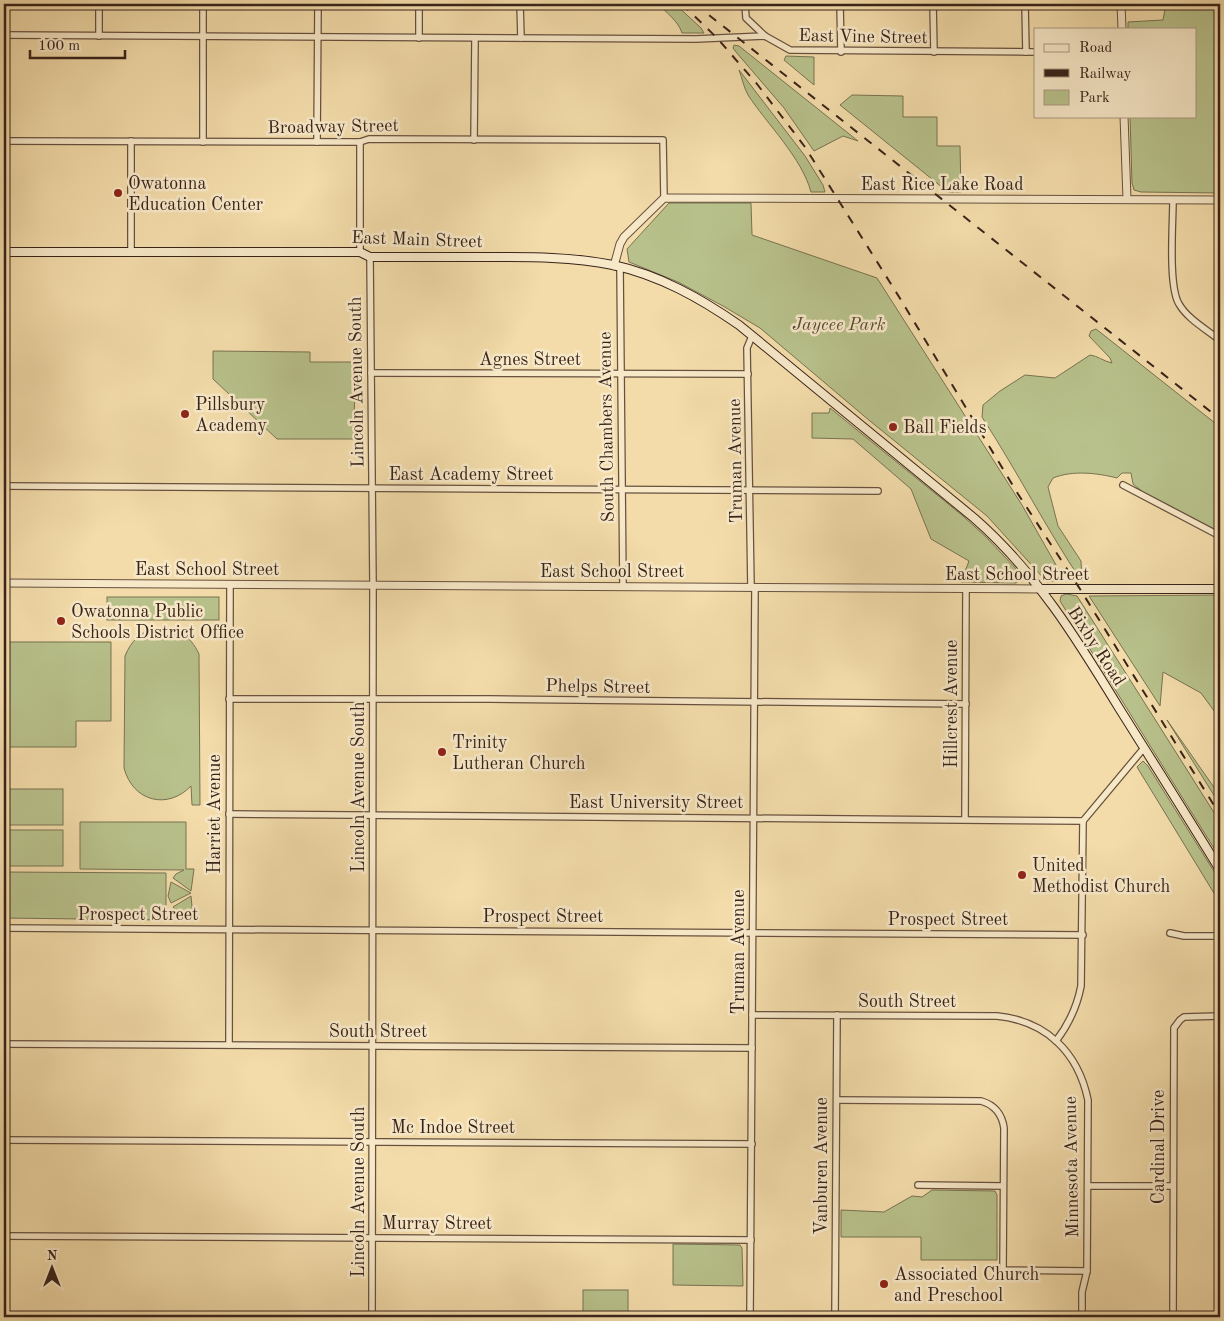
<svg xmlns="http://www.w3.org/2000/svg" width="1224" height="1321" viewBox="0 0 1224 1321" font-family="'Old Standard TT',serif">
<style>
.green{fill:#b8c18b;stroke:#787252}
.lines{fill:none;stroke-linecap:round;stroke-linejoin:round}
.minor-casing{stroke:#67513e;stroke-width:8}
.tertiary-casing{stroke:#67513e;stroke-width:9}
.secondary-casing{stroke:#38231a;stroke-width:10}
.minor{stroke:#f7e8c8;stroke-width:5.5}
.tertiary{stroke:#f7e8c8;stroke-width:7}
.secondary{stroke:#f7e8c8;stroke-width:8}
.rail{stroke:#38231a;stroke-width:2;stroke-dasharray:9 9;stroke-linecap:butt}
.poi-dot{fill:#8f2418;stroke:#f7e8c8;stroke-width:2}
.labels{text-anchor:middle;stroke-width:5;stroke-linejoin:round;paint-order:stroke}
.street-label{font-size:18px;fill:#38231a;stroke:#f7e8c8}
.poi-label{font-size:18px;fill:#38231a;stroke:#f7e8c8;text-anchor:start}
.park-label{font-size:18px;font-style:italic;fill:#584a36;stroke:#f7e8c8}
</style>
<rect width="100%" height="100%" fill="#f3dcaa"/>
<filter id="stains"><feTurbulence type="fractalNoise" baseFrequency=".004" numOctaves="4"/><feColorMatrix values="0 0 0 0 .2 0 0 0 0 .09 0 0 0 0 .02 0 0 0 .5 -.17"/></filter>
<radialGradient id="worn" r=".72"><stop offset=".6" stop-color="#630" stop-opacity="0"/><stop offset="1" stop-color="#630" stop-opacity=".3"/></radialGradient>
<g class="green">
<path d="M658,4h17l26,24 3,5h-22c-3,-11 -16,-21 -24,-29z"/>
<path d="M1166,4h54v189l-79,-1 -7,-2 -2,-7 -2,-67h65v-87h-67v-7l35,-2z"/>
<path d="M734,45l5,1 119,95 -15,-5 -29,15 -30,-43 -48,-56 -3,-4z"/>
<path d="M786,56l28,1v28l-30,-25z"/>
<path d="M739,70l66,86 18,29 2,7h-14c-9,-34 -44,-68 -63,-97 -4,-7 -6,-17 -9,-25z"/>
<path d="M852,95l51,1v21h34v29h23l1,46h-13l-108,-87z"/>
<path d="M669,203h82l1,32 125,43 145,227 42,74 -17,3 -60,-66 -117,-95 -110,-93 -37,-22 -45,-24 -49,-20 -2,-13z"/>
<path d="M1096,329l124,98v105l-77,-40 -10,-8 -2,-11h-9l-5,5c-20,-5 -44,-8 -64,0l-5,9 10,39 23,35 1,21c-36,-54 -65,-111 -100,-165l1,-12 17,-14 25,-16 30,3 35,-23c8,1 13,6 22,8l-2,-5 -21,-22 2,-5z"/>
<path d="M213,351l97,1v10h45l-1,77h-77l-64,-60z"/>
<path d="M830,408l133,108 24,22 32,34 3,4 -3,5 -3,2 -55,-1 8,-21 -38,-22 -20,-50 -58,-50 -41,-1v-25h17z"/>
<path d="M1066,594l11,2 143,226v36l-160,-257 1,-5z"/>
<path d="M1220,595v124l-19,-26 -38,-21 -3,34 -71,-110z"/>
<rect x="107" y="597" width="112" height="23"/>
<path d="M157,628c20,-1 33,7 42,26l1,151h-8l-1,-19c-23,24 -58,16 -67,-18l1,-112c6,-15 16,-25 32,-28z"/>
<path d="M4,642h107v79h-35v26h-72z"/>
<path d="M1167,720l53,76v9z"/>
<path d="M1143,761l5,5 72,115v22l-83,-136z"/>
<rect x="6" y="789" width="57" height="36"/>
<path d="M80,822h106v47h8l-3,22 -18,-13 3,-4 8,-4 -104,-1z"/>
<rect x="6" y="830" width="57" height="36"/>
<path d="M4,872l162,1v47l-162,-2z"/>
<path d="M171,882l20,11 -20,10 -3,-7z"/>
<path d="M191,896l2,21c-9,-1 -14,-3 -20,-10z"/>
<path d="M932,1190l63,1 2,4v65h-76v-23h-80v-27l43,2 28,-16 10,1z"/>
<path d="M673,1244l67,1 2,3 1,38 -70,-1z"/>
<rect x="583" y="1290" width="45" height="27"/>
</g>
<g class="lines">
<g class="minor-casing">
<g id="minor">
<path d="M419,4v34"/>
<path d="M520,4l1,34"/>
<path d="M731,4l14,1"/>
<path d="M745,4l1,14 19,18"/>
<path d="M840,4l1,48"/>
<path d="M933,4l1,48"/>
<path d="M1025,4l1,48"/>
<path d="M4,35l692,4 69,-3 25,14 245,2"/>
<path d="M99,36v-32"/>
<path d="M474,140l1,-102"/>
<path d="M4,141l356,1 9,-3 294,1 1,58"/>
<path d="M131,141v111"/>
<path d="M203,142v-138"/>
<path d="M317,142l1,-138"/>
<path d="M1173,200c0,23 -5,86 6,104 8,14 25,24 38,34"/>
<path d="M360,252v-110"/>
<path d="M370,257l3,328 -1,732"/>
<path d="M620,267l3,319"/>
<path d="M1220,333l-3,5 3,3"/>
<path d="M371,373l377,1"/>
<path d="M1123,485l97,51"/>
<path d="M4,486l874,5"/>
<path d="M751,587l-4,-239 5,-12"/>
<path d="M229,699h261l476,5"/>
<path d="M229,814l854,7"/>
<path d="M965,819l1,-231"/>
<path d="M1083,821l61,-73"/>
<path d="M4,928l1079,7"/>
<path d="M1170,933l14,3h36"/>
<path d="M752,1015l245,1c49,5 81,36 91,84l-1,171 -5,21v25"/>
<path d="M1056,1041c13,-17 21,-34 25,-55l2,-165"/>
<path d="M4,1044l748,4"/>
<path d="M229,1045l1,-461"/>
<path d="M837,1100l144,1c14,4 21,13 23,27l-1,142 84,1"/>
<path d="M4,1140l748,4"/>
<path d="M918,1185l85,1"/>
<path d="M1088,1186h85"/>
<path d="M4,1236l747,4"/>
<path d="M750,1317l5,-730"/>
<path d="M835,1317l2,-302"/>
<path d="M1173,1317l1,-289 6,-8 4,-3 36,-1"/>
</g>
</g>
<g class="tertiary-casing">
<g id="tertiary">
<path d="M1121,4l1,25"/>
<path d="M1124,116l3,83"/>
<path d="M614,266l6,-22 4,-7 40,-39 556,2"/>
<path d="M4,583l1037,6"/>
</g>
</g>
<g class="secondary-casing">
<g id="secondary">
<path d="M4,252h356l10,5c41,0 81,0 122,0 40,0 80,0 121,8 46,10 87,33 126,60l235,193c61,53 103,121 145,190 34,54 68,108 101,162"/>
<path d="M1041,589h179"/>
</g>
</g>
<use href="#minor" class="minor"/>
<use href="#tertiary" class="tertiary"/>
<use href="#secondary" class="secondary"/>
<g class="rail">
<path d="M682,4l35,34 40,46 48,63 96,153 117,194 62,95 140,226"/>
<path d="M695,4l525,415"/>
</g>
</g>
<g class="poi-dot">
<circle cx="118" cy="193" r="5"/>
<circle cx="185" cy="414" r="5"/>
<circle cx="893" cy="427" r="5"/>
<circle cx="61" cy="621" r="5"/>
<circle cx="442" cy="752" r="5"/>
<circle cx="1022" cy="875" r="5"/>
<circle cx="884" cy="1284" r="5"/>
</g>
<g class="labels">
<g class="street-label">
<text transform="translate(863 36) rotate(1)" y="6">East Vine Street</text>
<text transform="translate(333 126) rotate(-1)" y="6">Broadway Street</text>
<text x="942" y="190">East Rice Lake Road</text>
<text transform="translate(417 239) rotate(2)" y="6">East Main Street</text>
<text x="530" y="365">Agnes Street</text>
<text transform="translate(356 382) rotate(-91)" y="6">Lincoln Avenue South</text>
<text transform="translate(606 427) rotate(-91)" y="6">South Chambers Avenue</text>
<text transform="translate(735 461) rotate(-91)" y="6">Truman Avenue</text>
<text x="471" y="480">East Academy Street</text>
<text x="207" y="575">East School Street</text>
<text x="612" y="577">East School Street</text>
<text x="1017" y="580">East School Street</text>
<text transform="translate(1097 646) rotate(57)" y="6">Bixby Road</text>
<text transform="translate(598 686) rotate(1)" y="6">Phelps Street</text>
<text transform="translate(951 704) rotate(-90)" y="6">Hillcrest Avenue</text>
<text transform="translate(358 787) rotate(-90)" y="6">Lincoln Avenue South</text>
<text x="656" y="808">East University Street</text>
<text transform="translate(214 814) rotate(-90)" y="6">Harriet Avenue</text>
<text x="138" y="920">Prospect Street</text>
<text x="543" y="922">Prospect Street</text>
<text x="948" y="925">Prospect Street</text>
<text transform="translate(738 952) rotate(-90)" y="6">Truman Avenue</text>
<text x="907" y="1007">South Street</text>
<text x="378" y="1037">South Street</text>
<text x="453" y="1133">Mc Indoe Street</text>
<text transform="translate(1158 1147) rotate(-90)" y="6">Cardinal Drive</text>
<text transform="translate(821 1166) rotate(-90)" y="6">Vanburen Avenue</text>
<text transform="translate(1071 1167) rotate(-91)" y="6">Minnesota Avenue</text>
<text transform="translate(358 1192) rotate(-90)" y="6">Lincoln Avenue South</text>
<text x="437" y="1229">Murray Street</text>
</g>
<g class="poi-label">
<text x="128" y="189">Owatonna<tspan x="128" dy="21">Education Center</tspan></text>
<text x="195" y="410">Pillsbury<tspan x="195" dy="21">Academy</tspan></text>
<text x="903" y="433">Ball Fields</text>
<text x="71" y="617">Owatonna Public<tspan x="71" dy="21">Schools District Office</tspan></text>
<text x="452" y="748">Trinity<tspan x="452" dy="21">Lutheran Church</tspan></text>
<text x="1032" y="871">United<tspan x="1032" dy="21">Methodist Church</tspan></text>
<text x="894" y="1280">Associated Church<tspan x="894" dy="21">and Preschool</tspan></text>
</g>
<g class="park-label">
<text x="839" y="330">Jaycee Park</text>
</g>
</g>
<rect width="1224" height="1321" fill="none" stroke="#f3dcaa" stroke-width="20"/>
<rect x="5" y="5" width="1214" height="1311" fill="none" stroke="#38231a" stroke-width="2.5"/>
<rect x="10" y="10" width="1204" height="1301" fill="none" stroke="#38231a"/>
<rect x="1034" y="28" width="162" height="90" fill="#f7e8c8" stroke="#ab9982"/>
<rect x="1044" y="44" width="25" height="8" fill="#f7e8c8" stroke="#ab9982"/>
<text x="1079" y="52" font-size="15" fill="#38231a">Road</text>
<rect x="1044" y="69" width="25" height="8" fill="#38231a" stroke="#ab9982"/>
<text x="1079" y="78" font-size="15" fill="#38231a">Railway</text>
<rect x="1044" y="90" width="25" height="15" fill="#b8c18b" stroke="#ab9982"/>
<text x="1079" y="102" font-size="15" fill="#38231a">Park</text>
<g transform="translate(52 1268)" stroke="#f7e8c8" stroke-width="4" paint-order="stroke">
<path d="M0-4L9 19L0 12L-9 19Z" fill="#38231a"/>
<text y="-8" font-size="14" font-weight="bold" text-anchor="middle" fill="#38231a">N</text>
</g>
<path d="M30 50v8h95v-8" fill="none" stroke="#38231a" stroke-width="2.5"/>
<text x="38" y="50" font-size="15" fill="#38231a" stroke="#f7e8c8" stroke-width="4" paint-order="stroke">100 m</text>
<rect width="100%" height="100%" filter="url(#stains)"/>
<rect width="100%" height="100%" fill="url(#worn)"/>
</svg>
